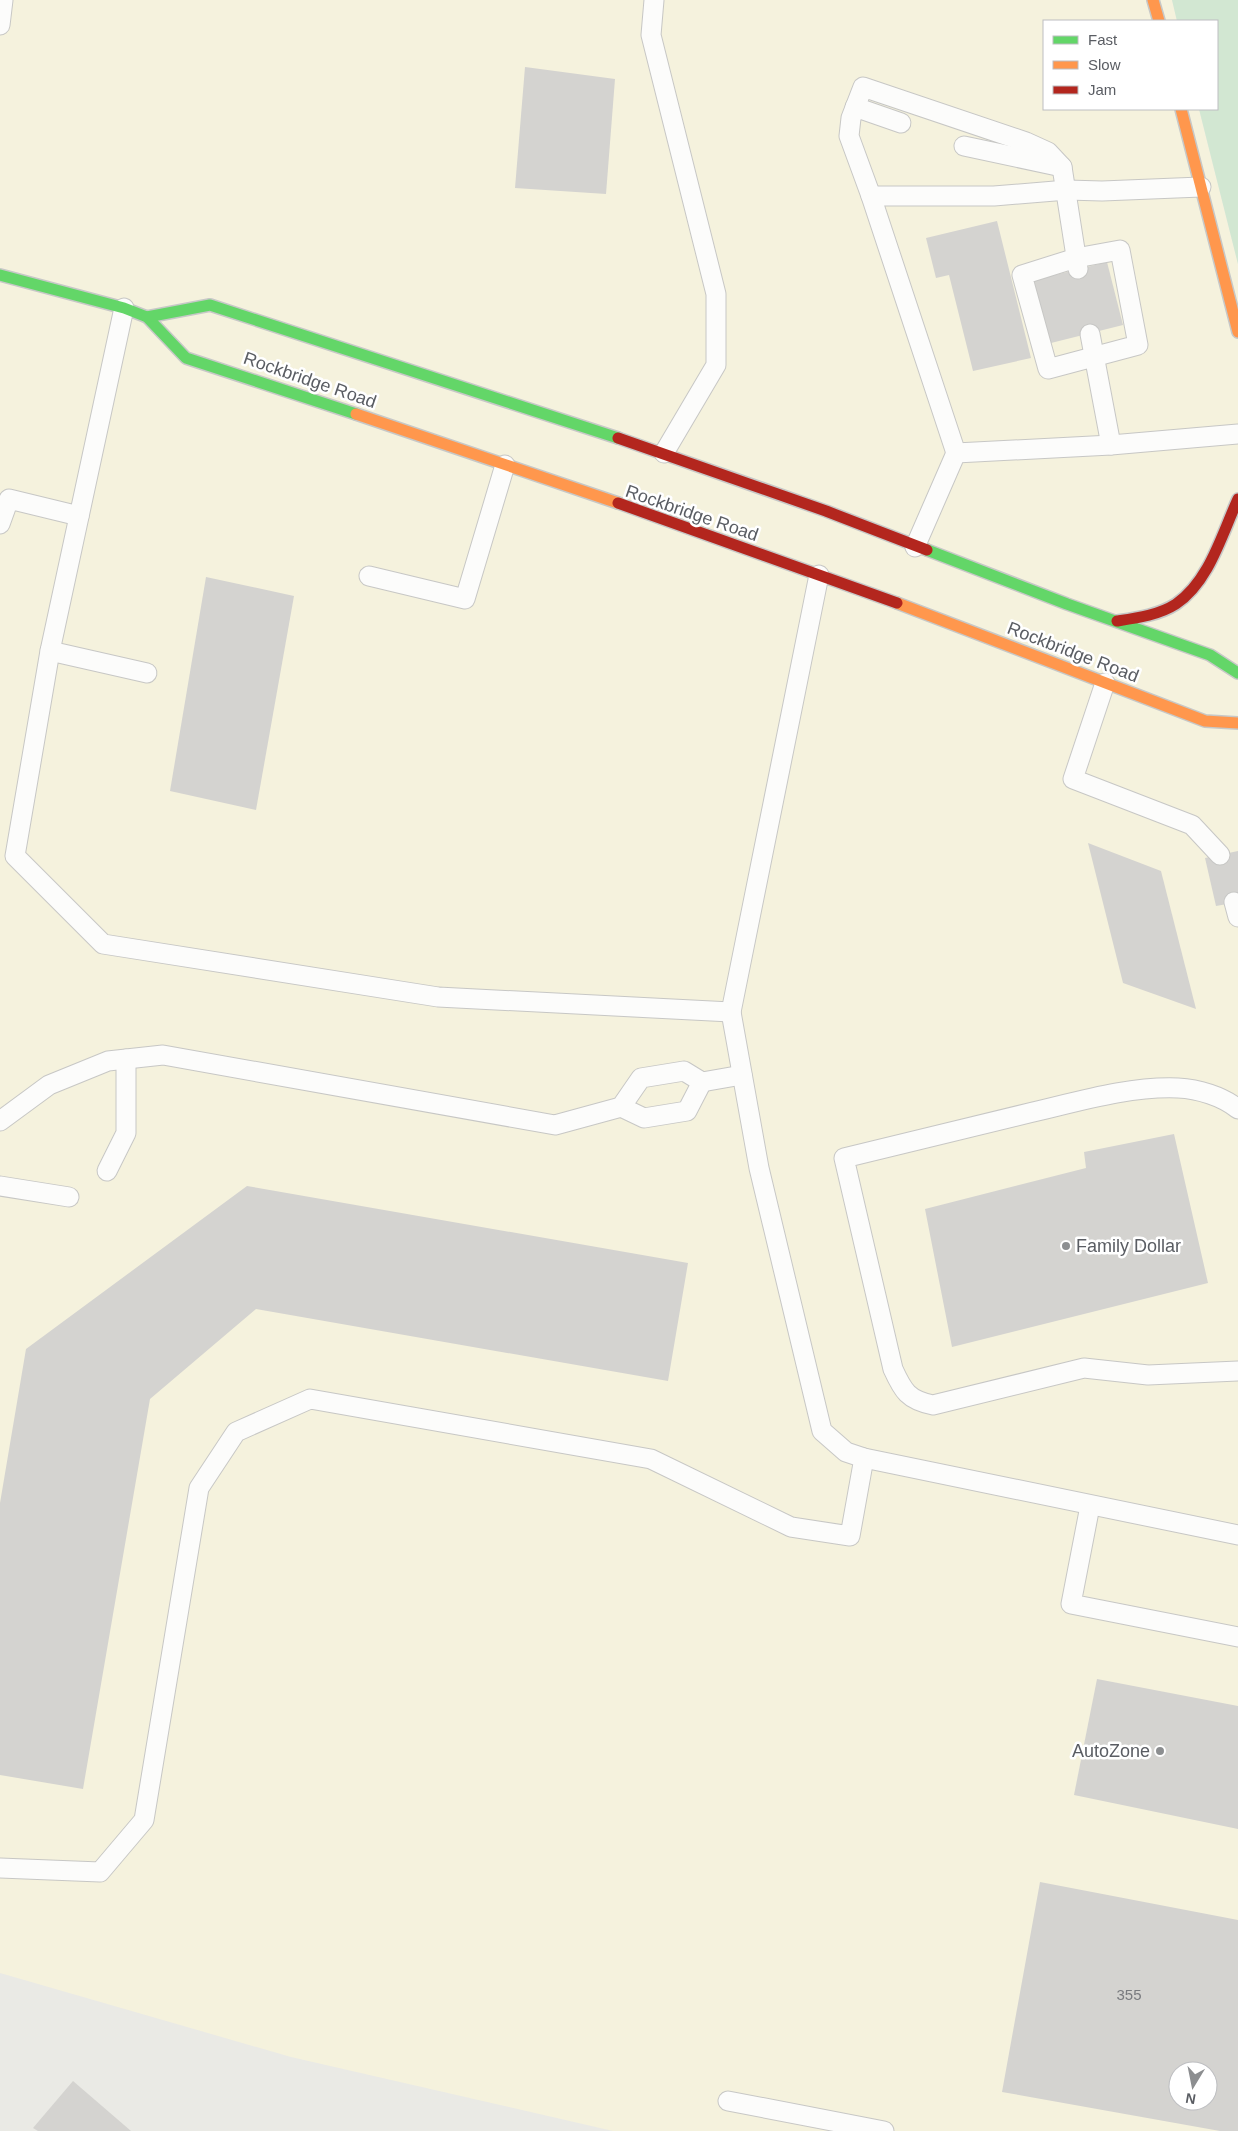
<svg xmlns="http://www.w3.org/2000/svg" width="1238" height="2131" viewBox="0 0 1238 2131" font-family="Helvetica,sans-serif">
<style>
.commercial{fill:#f5f2dd;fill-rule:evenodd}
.green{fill:#d2e7d2}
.building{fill:#d4d3d0;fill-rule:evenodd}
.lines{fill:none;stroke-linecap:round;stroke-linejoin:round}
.lane-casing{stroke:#c7c7c5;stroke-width:21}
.fast-casing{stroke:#c7c8c7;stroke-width:14}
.slow-casing{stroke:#c7c8c7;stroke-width:14}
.jam-casing{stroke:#c7c8c7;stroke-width:14}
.lane{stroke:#fcfcfb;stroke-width:19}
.fast{stroke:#63d668;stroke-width:11}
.slow{stroke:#ff974d;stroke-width:11}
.jam{stroke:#b3261e;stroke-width:11}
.poi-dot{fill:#8c8e90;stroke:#fff;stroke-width:2}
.labels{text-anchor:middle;stroke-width:5;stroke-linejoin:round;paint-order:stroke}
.number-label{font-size:15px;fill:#797b7f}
.street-label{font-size:18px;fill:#5a5d63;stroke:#fff}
.poi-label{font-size:18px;fill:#5a5d63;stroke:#fff;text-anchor:start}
</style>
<rect width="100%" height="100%" fill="#eaeae5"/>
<path class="commercial" d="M0,0h1172l5,21h-133v88h155l39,155v1867h-625l-322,-74 -291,-84zM1178,2071h30v30h-30z"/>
<path class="green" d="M1172,0h66v264l-39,-155h18v-88h-40z"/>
<g class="building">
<path d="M525,67l90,12 -9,115 -91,-6z"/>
<path d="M997,221l34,137 -58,13 -24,-96 -13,3 -10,-40z"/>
<path d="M1107,262l16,63 -76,19 -16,-63z"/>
<path d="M206,577l88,19 -38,214 -86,-19z"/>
<path d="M1088,843l73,28 35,138 -73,-26z"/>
<path d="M1238,851v51l-22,4 -11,-48z"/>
<path d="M1174,1134l34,149 -256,64 -27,-138 161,-41 -2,-16z"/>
<path d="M247,1186l441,77 -20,118 -412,-72 -106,90 -67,390 -83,-14v-272l26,-154z"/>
<path d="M1097,1679l141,27v123l-164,-34z"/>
<path d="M1040,1882l198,38v211h-18l-218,-39zM1178,2071h30v30h-30z"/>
<path d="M73,2081l58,50h-93l-5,-3z"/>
</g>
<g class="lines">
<g class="lane-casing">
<g id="lane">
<path d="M654,0l-3,35 65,259v71l-52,88"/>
<path d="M0,25l3,-25"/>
<path d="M855,107l46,16"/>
<path d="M964,146l98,21"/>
<path d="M871,196l-22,-60 2,-18 12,-31 163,55 22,10 14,15 16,102"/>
<path d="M1120,250l18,95 -90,24 -26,-94 54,-17z"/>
<path d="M124,308l-74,343 -35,205 88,88 335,53 293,15 88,-437"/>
<path d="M1090,334l21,111"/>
<path d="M956,453l-85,-257h123l73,-6 35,1 99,-4"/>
<path d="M0,524l9,-25 70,17"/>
<path d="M915,547l41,-94 155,-8 127,-11"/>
<path d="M369,576l96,23 40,-134"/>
<path d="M50,651l97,22"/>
<path d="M1105,683l-32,96 119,46 28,30"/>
<path d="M1234,902l4,15"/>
<path d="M731,1012l28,156 63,263 24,21 18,6 374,77"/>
<path d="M621,1107l23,11 43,-7 15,-29"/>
<path d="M1238,1109c-16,-13 -40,-20 -60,-21 -50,-2 -101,14 -149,25 -62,15 -123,30 -185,45l49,211c10,22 15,31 40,36l151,-37 64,7 90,-4"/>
<path d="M0,1121l49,-36 59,-24 55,-6 392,70 66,-18 20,-29 43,-7 18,11 40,-7"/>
<path d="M107,1171l19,-38v-74"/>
<path d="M0,1186l69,11"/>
<path d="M1090,1506l-19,98 167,33"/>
<path d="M0,1868l100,4 44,-52 55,-332 37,-56 74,-33 341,60 140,68 59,9 14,-78"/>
<path d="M728,2101l156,30"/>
</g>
</g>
<g class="fast-casing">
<g id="fast">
<path d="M0,275l124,33 23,9 39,41 170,56"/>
<path d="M147,317l63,-12 408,133"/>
<path d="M927,550l140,54 143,51 28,18"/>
</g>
</g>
<g class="slow-casing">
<g id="slow">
<path d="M1153,0l6,21"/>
<path d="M1181,109l57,223"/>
<path d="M356,414l262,89"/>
<path d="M897,603l308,118 33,2"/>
</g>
</g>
<g class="jam-casing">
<g id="jam">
<path d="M618,438l208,73 101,39"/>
<path d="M618,503l279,100"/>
<path d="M1117,621c20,-3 42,-6 59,-17 33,-22 46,-70 62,-105"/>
</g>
</g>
<use href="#lane" class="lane"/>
<use href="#fast" class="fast"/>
<use href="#slow" class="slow"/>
<use href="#jam" class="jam"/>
</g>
<g class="poi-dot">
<circle cx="1066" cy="1246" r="5"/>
<circle cx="1160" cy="1751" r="5"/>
</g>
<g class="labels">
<g class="number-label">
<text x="1129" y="2000">355</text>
</g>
<g class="street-label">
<text transform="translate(310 380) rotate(19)" y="6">Rockbridge Road</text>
<text transform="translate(692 513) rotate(19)" y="6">Rockbridge Road</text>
<text transform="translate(1073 652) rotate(21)" y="6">Rockbridge Road</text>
</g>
<g class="poi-label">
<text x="1076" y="1252">Family Dollar</text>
<text x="1150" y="1757" text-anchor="end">AutoZone</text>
</g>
</g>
<rect x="1043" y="20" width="175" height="90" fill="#ffffff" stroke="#bdbec1"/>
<rect x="1053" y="36" width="25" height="8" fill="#63d668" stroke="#bdbec1"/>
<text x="1088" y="45" font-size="15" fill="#5a5d63">Fast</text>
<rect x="1053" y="61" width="25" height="8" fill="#ff974d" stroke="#bdbec1"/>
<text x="1088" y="70" font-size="15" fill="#5a5d63">Slow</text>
<rect x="1053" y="86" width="25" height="8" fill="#b3261e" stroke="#bdbec1"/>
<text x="1088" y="95" font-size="15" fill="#5a5d63">Jam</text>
<g transform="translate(1193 2086) rotate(190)"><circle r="24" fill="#ffffff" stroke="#bdbec1"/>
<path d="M0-4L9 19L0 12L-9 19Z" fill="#8c8e90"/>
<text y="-8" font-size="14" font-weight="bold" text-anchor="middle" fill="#5a5d63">N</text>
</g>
</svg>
